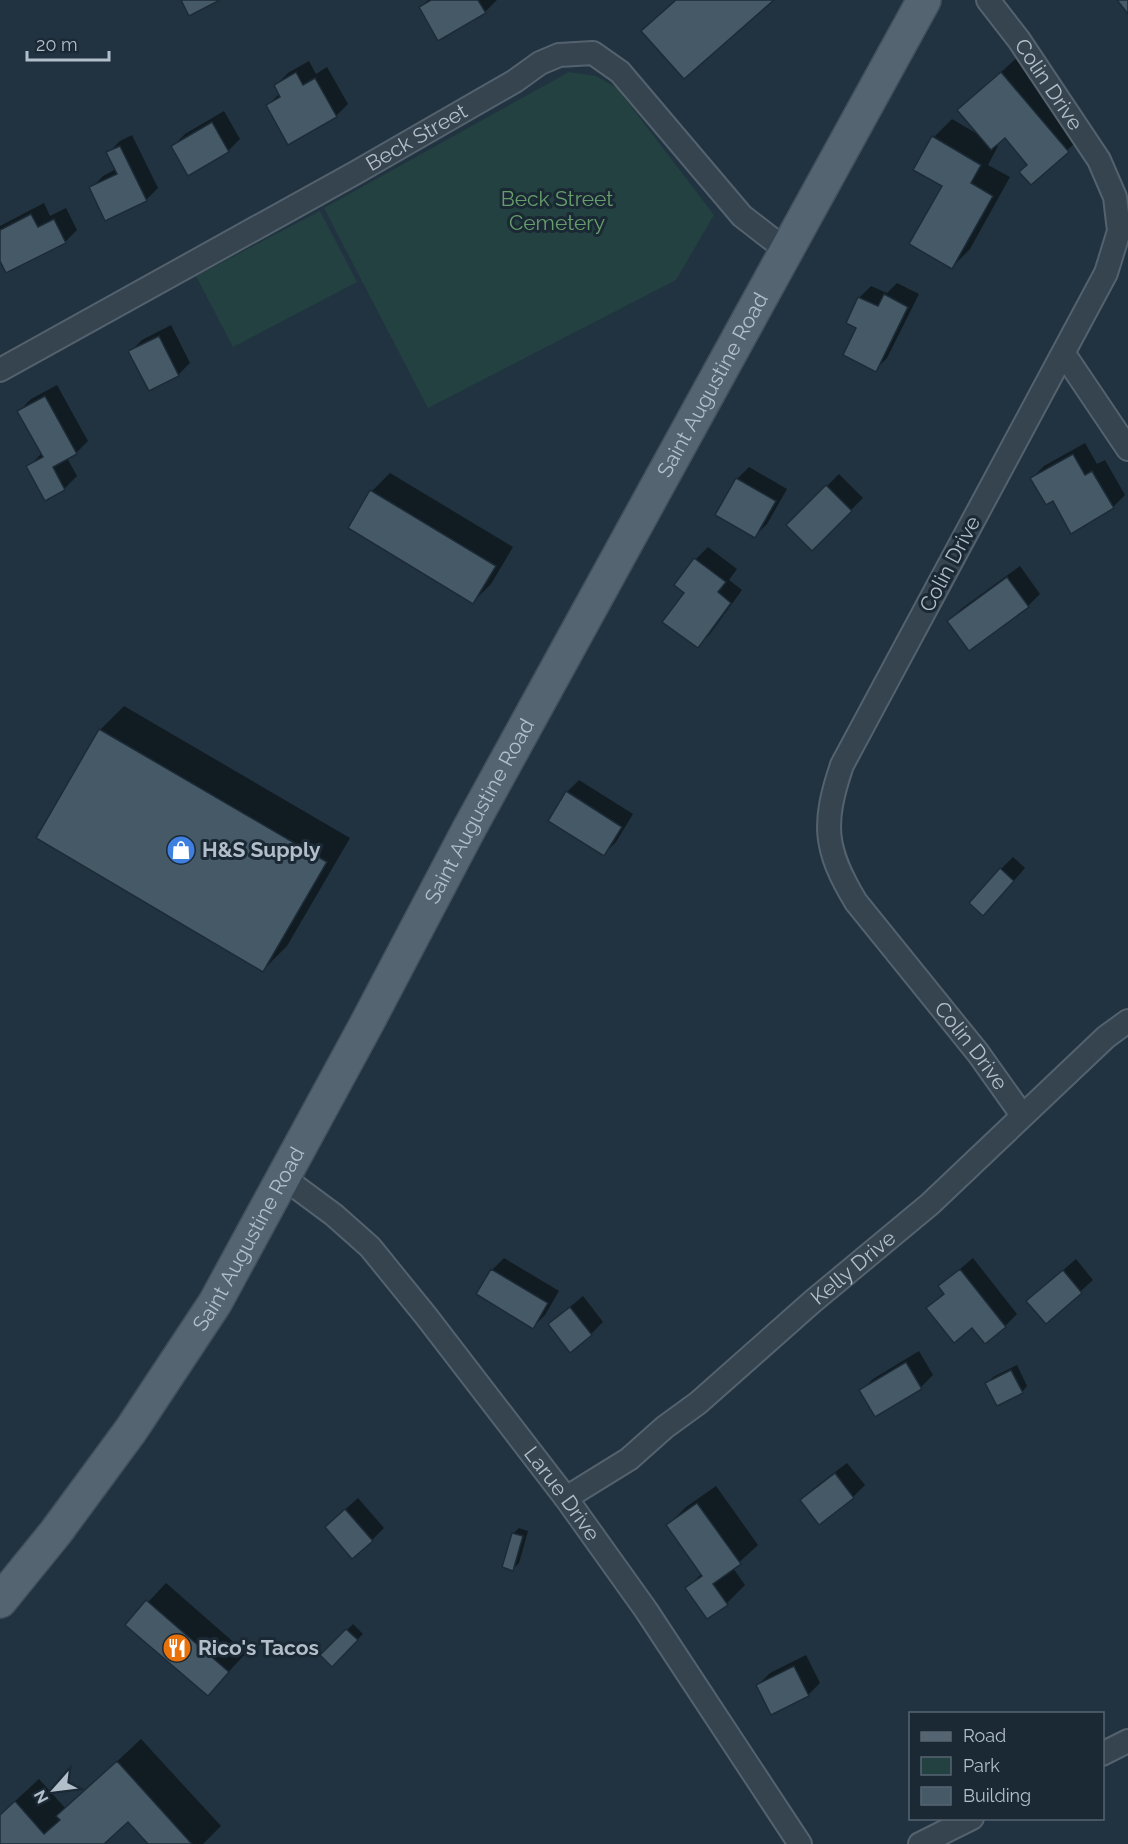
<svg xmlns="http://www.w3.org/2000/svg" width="1128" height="1844" viewBox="0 0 1128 1844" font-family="Raleway,sans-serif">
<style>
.green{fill:#234140}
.shadow{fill:#0007}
.building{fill:#455967;stroke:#1d2b37;stroke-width:1.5}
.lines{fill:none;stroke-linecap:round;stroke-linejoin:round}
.street-casing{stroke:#54626e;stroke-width:26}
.primary-casing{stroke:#42505c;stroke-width:36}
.street{stroke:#364450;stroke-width:22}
.primary{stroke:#546470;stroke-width:33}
.labels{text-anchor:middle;stroke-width:6;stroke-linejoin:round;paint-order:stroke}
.street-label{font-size:21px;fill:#b2bfcb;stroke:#1b2935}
.park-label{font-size:21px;fill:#669e6b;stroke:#1b2935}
.poi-label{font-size:21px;font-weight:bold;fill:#b2bfcb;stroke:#1b2935;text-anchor:start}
</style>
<rect width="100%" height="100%" fill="#213340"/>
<g class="green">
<path d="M569,72l27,4 21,12 97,127 -38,65 -248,128 -104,-200z"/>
<path d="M320,211l37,71 -124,65 -37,-71z"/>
</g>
<g class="shadow">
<path d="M428,0h69l-12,12 -64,-5z"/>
<path d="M1020,55l66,78 -55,50 -2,-19 -24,-28 -10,8 3,2 -10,19 22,12 -40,72 -18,18 -8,-81 -10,-49 18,-18 29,17 -22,-26z"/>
<path d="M309,61l7,13 11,-7 21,37 -12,12 -68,-11 12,-12 -4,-8 12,-12z"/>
<path d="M224,111l16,28 -12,12 -40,23 -15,-28 12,-12z"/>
<path d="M132,135l26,53 -12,12 -55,-12 12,-12 13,-7 -8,-16 12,-12z"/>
<path d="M44,203l6,13 16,-8 11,22 -12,12 -65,15v-31z"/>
<path d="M897,283l22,11 -32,64 -12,12 -16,-72 12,-12 16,7z"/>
<path d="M171,325l19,38 -12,12 -48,-23 12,-12z"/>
<path d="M57,385l31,56 -12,12 -9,5 10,18 -12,12 -19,11 -18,-32 14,-14 -23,-42 12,-12z"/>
<path d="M1085,443l12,21 8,-4 20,35 -12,12 -60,-8 -21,-21 12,-12z"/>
<path d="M749,467l38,22 -20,35 -12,12 -18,-57z"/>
<path d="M390,473l123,74 -22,37 -18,18 -101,-111z"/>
<path d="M839,474l24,24 -51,51 -24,-24z"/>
<path d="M708,547l29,22 -8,11 13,10 -32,44 -12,12 -12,-53 -10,-8 20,-26z"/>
<path d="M1020,566l20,28 -12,12 -58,43 -21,-28 12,-12z"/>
<path d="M124,706l226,132 -63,108 -24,24 -163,-240z"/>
<path d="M579,780l54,34 -17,28 -12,12 -37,-62z"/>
<path d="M1013,857l12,11 -30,34 6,-33z"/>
<path d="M504,1258l55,33 -14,24 -12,12 -41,-57z"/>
<path d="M973,1258l44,56 -12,12h-32l-45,-18 17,-15 -5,-7z"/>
<path d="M1076,1259l17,21 -47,42 -18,-21z"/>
<path d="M583,1296l20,26 -12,12 -41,-10z"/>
<path d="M919,1351l14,24 -12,12 -60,4 12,-12z"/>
<path d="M1017,1365l10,21 -5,6 -35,-9 6,-6z"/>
<path d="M847,1463l18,22 -12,12 -51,3 12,-12z"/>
<path d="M716,1486l42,59 -25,23 12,17 -18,18 -40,-15 15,-15 -34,-48 18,-18z"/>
<path d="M358,1498l26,30 -12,12 -33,-25z"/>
<path d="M519,1528l9,3 -9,32 -6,6v-35z"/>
<path d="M166,1583l80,70 -38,41 -81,-69z"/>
<path d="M353,1624l10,10 -31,31 -10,-10z"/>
<path d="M806,1655l14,28 -12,12 -50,-10 12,-12z"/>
<path d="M141,1739l80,87 -18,18h-53l-22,-24 -26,24h-102v-29l39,-36 27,30z"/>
</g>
<g class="building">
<path d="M181,0h39l-31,16z"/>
<path d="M431,0h47l8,13 -48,28 -19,-34z"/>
<path d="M676,0h98l-90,79 -43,-48z"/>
<path d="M1117,0h11v14z"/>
<path d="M296,72l7,13 12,-7 22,39 -49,28 -22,-40 14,-8 -6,-12z"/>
<path d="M1001,72l68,80 -38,33 -12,-13 8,-7 -22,-27 -14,12 -34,-40z"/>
<path d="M212,122l17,30 -41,24 -17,-30z"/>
<path d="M932,136l49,29 -10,18 22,13 -41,73 -43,-25 33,-58 -29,-16z"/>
<path d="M120,146l27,55 -42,20 -16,-34 28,-13 -11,-22z"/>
<path d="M31,214l7,13 16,-8 12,24 -60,30 -6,-12v-31z"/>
<path d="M884,294l24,13 -32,65 -33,-17 13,-27 -10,-5 12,-26 20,9z"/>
<path d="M159,336l20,40 -30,15 -21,-40z"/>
<path d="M45,396l32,58 -24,13 12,23 -20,11 -19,-35 17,-9 -26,-46z"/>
<path d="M1073,454l12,21 7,-4 22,37 -43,26 -18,-33 -7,4 -16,-27z"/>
<path d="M736,478l40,23 -21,37 -40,-23z"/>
<path d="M826,485l26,26 -40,40 -26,-26z"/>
<path d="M370,490l126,76 -23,38 -125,-76z"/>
<path d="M694,558l32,24 -8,10 13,11 -33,45 -36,-26 22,-29 -10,-8z"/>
<path d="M1007,577l22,30 -60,44 -22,-30z"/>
<path d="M99,729l228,133 -64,110 -227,-134z"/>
<path d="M566,791l56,36 -18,29 -56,-35z"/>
<path d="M1000,868l14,13 -31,35 -14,-13z"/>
<path d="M491,1269l57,34 -15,26 -57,-35z"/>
<path d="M960,1269l46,58 -21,17 -13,-16 -18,15 -28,-35 18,-14 -6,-8z"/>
<path d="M1063,1270l19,23 -36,31 -20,-23z"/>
<path d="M570,1307l22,28 -22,18 -22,-29z"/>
<path d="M906,1362l16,27 -47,28 -16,-27z"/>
<path d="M1011,1370l12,23 -26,13 -12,-23z"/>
<path d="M835,1473l19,25 -35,27 -19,-25z"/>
<path d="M697,1503l44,61 -28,20 15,21 -21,14 -22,-31 17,-12 -36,-51z"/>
<path d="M345,1509l28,32 -21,18 -27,-32z"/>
<path d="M512,1533l11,3 -10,35 -11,-4z"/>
<path d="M146,1600l83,72 -21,24 -83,-71z"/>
<path d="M346,1629l12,11 -26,27 -12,-12z"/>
<path d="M794,1666l15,30 -38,19 -15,-30z"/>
<path d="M117,1761l75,83h-44l-20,-22 -24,22h-104v-29l15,-14 29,33 16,-14 -4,-4z"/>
</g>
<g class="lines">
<g class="street-casing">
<g id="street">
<path id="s1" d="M988,0l31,40 80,120 16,37 4,34 -13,42 -264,492c-20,59 -18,84 14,137l122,151 44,62"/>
<path d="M1064,354l64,95"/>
<path id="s2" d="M0,370l355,-197 160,-92 25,-18 19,-8 34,-2 27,19 122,144 44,34"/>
<path id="s3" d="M284,1178l50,37 36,32 56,69 140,182 80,112 154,234"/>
<path id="s4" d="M566,1498l63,-39 36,-32 33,-24 114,-101 118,-98 176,-167 22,-16"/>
<path d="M1102,1754l26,-13"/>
<path d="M920,1844l52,-26"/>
</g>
</g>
<g class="primary-casing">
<g id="primary">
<path id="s5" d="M0,1601l56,-69 75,-102 84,-127 151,-278 103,-196 455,-829"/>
</g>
</g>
<use href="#street" class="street"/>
<use href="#primary" class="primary"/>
</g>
<defs>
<g id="shop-disc" transform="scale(1.5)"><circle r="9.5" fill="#3f7fe0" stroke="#1b2935"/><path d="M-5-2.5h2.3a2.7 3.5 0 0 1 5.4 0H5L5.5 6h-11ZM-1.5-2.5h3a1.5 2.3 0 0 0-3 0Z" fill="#fff"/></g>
<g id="restaurant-disc" transform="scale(1.5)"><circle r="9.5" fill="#e8710a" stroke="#1b2935"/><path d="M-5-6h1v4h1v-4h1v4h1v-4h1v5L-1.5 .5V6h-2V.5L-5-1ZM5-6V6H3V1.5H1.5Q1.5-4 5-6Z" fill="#fff"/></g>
</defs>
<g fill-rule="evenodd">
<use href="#shop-disc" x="181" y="850"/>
<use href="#restaurant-disc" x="177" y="1648"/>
</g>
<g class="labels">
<g class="street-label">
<text dy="7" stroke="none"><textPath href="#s1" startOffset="104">Colin Drive</textPath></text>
<text dy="7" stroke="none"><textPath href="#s2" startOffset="477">Beck Street</textPath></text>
<text dy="7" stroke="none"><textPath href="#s5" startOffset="1412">Saint Augustine Road</textPath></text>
<text transform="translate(950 564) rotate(-62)" y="7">Colin Drive</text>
<text dy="7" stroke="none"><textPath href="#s5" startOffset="926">Saint Augustine Road</textPath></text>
<text dy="7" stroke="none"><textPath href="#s1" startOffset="1200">Colin Drive</textPath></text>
<text dy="7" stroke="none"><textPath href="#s5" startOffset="440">Saint Augustine Road</textPath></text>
<text dy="7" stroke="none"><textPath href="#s4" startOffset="369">Kelly Drive</textPath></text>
<text dy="7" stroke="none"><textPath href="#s3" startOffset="423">Larue Drive</textPath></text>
</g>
<g class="park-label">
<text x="557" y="206">Beck Street<tspan x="557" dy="24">Cemetery</tspan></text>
</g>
<g class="poi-label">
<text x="202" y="857">H&amp;S Supply</text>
<text x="198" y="1655">Rico's Tacos</text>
</g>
</g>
<rect x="909" y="1712" width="195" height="108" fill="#1b2935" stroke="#576571" stroke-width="1.5"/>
<rect x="921" y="1732" width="30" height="9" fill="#546470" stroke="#576571" stroke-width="1.5"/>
<text x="963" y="1742" font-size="18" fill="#b2bfcb">Road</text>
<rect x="921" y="1757" width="30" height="18" fill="#234140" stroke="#576571" stroke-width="1.5"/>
<text x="963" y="1772" font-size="18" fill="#b2bfcb">Park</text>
<rect x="921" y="1787" width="30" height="18" fill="#455967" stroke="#576571" stroke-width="1.5"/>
<text x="963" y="1802" font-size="18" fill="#b2bfcb">Building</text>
<g transform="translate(54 1790) rotate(242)" stroke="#1b2935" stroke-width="4.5" paint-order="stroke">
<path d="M0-4.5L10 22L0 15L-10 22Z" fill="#b2bfcb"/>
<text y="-9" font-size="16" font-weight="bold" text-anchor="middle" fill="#b2bfcb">N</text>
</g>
<path d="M27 51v9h82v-9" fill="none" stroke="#b2bfcb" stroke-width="3"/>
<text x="36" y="51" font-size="18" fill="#b2bfcb" stroke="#1b2935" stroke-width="4.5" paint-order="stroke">20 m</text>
</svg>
